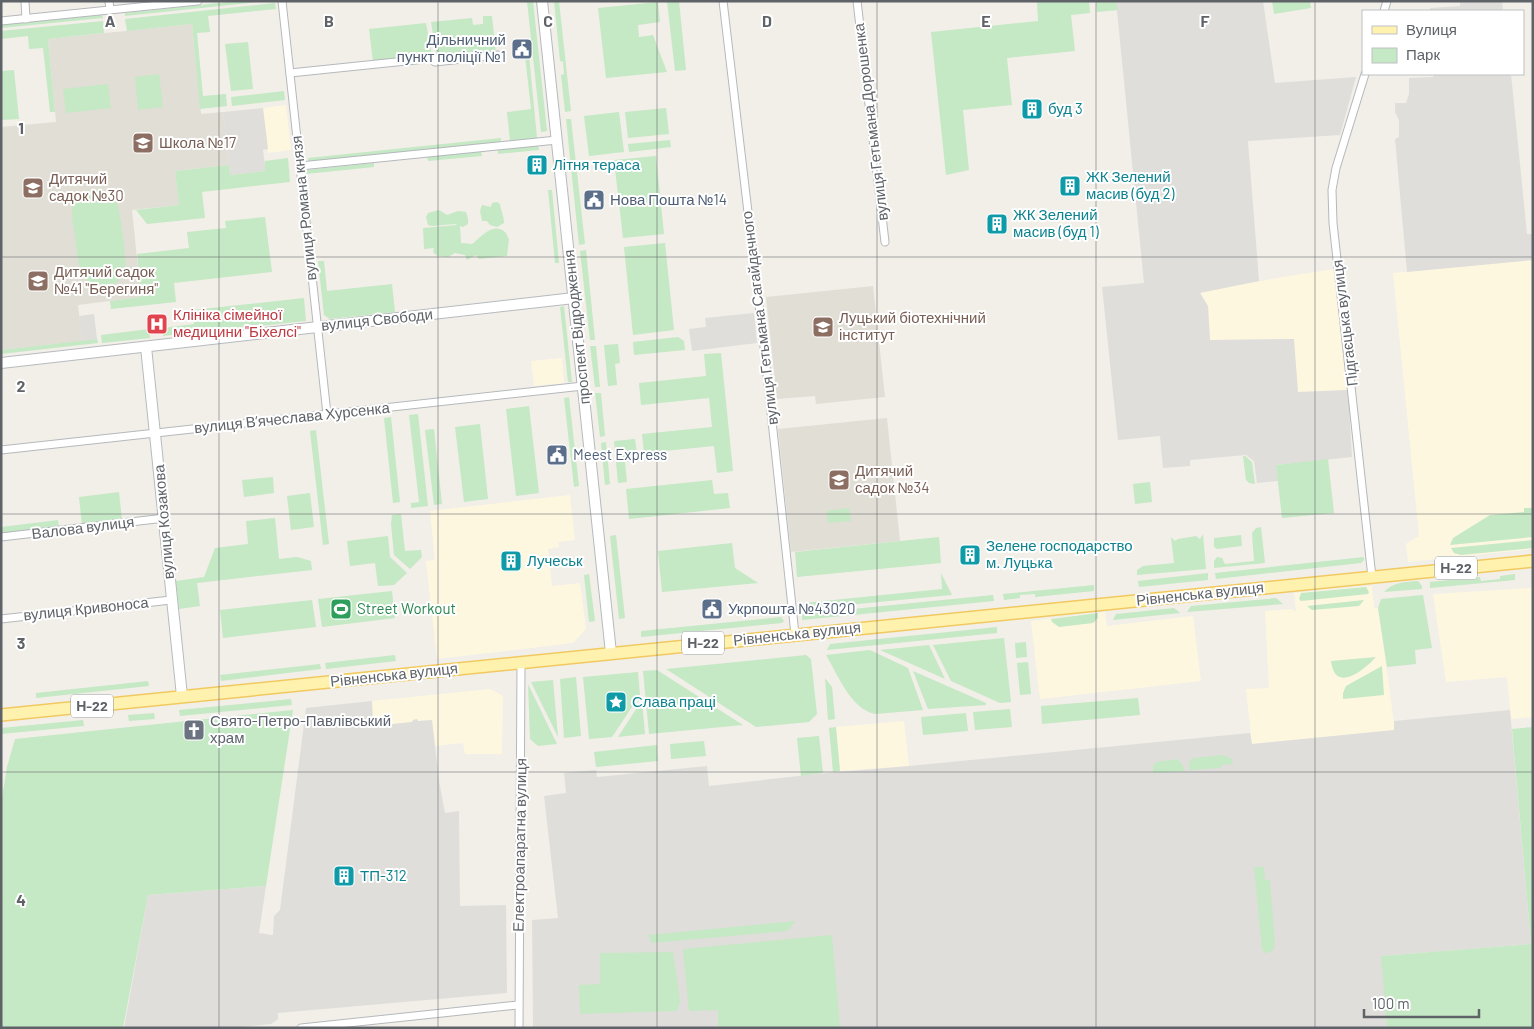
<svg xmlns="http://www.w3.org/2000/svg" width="1534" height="1029" viewBox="0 0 1534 1029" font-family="Barlow,sans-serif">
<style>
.commercial{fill:#fef7e0}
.industrial{fill:#e0deda}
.education{fill:#e1ded6}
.green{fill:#c5e8c5}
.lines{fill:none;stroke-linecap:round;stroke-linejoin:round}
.street-casing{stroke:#b5b8bc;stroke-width:9}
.secondary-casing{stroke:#b6babf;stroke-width:12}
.primary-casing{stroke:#f2c960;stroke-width:14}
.street{stroke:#fff;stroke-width:7}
.secondary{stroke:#fff;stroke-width:10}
.primary{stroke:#fff2af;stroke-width:11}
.grid{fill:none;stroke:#5f6368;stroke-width:1;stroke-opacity:0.55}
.labels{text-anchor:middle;stroke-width:4;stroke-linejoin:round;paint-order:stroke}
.shield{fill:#fff;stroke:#8f9295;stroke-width:1}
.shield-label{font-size:14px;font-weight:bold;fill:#5f6368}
.service-label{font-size:15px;fill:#4e5e75;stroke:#fff;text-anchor:start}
.culture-label{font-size:15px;fill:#0d838f;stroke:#fff;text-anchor:start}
.street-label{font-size:15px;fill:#5f6368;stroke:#fff}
.education-label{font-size:15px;fill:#785e54;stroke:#fff;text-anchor:start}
.health-label{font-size:15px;fill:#be3a42;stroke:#fff;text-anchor:start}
.leisure-label{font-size:15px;fill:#27864d;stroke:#fff;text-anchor:start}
.worship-label{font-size:15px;fill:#5b616d;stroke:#fff;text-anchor:start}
.grid-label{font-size:16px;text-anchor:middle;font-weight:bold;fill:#5f6368;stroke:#fff;stroke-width:4;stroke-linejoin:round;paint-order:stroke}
</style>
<rect width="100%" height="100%" fill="#f1efe8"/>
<g class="commercial">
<path d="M286,105l5,45 -23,3 -5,-45z"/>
<path d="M1533,260v289l-125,13 -2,-18 13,-8 -26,-263z"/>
<path d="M1334,269l14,121 -50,2 -5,-53 -83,1 -2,-34 -8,-14 83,-15z"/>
<path d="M562,358l2,25 -30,3 -3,-25z"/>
<path d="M570,495l5,45 -17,2 1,5 -11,2 4,37 28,-3 6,46 -13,14 -136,16 -11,-98 9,-1 -5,-49z"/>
<path d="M1372,586l2,22h4l17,122 -143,14 -6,-55 23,-1 -4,-77 27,-2 4,3 -2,-19z"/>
<path d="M1531,588l2,1v128l-22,2 -4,-42 -61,5 -13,-88z"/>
<path d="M1105,612l2,14 86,-10 8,65 -161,18 -9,-78z"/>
<path d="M490,689l13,7 -1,58h-37l-2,-11 -28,3 -3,-26 -14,1 -1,-2 -4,1v2l-40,4 -1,-25z"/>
<path d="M904,721l5,45 -69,5 -4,-44z"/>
</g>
<g class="industrial">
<path d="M1116,1h147l12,82 81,-6 -16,58 -92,6 11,140 -59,12 8,13 2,34 84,-1 4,53 50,-2 4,67 -76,8 2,16 -21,2 -3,-22 -8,-6 -56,5v6l-27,2 -3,-32 -42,4 -16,-153 42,-4z"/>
<path d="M1460,1h42l1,10h-73v-3l30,-2z"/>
<path d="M1434,74h77l16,160h6v26l-126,12 -12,-133 4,-2v-17l-4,-8v-9h11l3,-9v-16l24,-1z"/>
<path d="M263,108l5,41 -5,1 3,21 -36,4 -7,-63z"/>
<path d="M754,313l3,30 -65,8 -3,-22 17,-2 -1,-9z"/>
<path d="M94,314l3,25 -15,2 -3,-25z"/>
<path d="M372,701l1,25 39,-4 1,-2 4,-1 1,2 14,-1 7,61 6,32 14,-2 1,95 46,-1 1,88 -229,20v6l-7,5 -40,4h-107l24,-133 118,-9 -7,47 14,2 1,-19 6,-6 26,-202z"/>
<path d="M1510,710l21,234 -149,12 5,72h-854l-1,-108 26,-2 -14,-122 22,-3 -2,-20 32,-3 1,7 110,-11 2,20 108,-12 92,-8 341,-33 2,11 142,-14v-9z"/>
</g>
<g class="education">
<path d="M192,24l9,90 22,-2 6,53 -54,6 4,34 -47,5 9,87 -63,8 4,36 -81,9v-223l55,-5 -8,-83z"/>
<path d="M873,286l12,111 -69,7 -1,-8 -38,3 -11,-102z"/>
<path d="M887,418l13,123 -109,11 -13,-123z"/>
</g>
<g class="green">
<path d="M237,1h30l-142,15v-3z"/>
<path d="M527,1h6l14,130 -6,1z"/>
<path d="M554,1h5l12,110 -6,1 -4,-37 3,-1 -1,-12 -3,-1z"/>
<path d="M667,1h12l7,69 -11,1z"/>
<path d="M1037,1h52l1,12 -19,2 4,36 -68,7 5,47 -49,5 6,60 -23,5 -15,-143 107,-11z"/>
<path d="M1096,1h20l2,9 -21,2z"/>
<path d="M1272,1h38l1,7 -37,6z"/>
<path d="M658,2l2,20 -22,3 1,12 14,-2 14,37 -61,6 -8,-70z"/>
<path d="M275,3l1,6 -68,7 2,16 -13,1 6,63 23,-2 1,12 -27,3 -8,-85 -65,7 -2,-12z"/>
<path d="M102,15l1,3 -102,10v-3z"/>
<path d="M483,16h9l4,37 -59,6 -6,-37 41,-4 1,7 10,-1z"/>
<path d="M103,21l1,12 -56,6 7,73h-5l-7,-64 -14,1 -1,-13 -27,3v-8z"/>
<path d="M426,23l6,33 -59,6 -4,-33z"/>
<path d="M248,42l5,47 -22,2 -6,-47z"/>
<path d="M529,55l8,83 -27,3 -3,-29 24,-3 -6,-53z"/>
<path d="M14,70l5,49 -18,1v-49z"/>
<path d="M159,74l4,33 -25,3 -3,-33z"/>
<path d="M108,84l3,24 -45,5 -3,-24z"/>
<path d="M284,91l1,9 -53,6 -1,-9z"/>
<path d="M666,108l3,26 -41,4 -3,-26z"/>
<path d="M619,112l5,40 -35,4 -5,-40z"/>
<path d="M566,119h5l14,125 -6,1z"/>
<path d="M501,138v4l-192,20 -1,-4z"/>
<path d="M670,140l1,7 -42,5 -1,-8z"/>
<path d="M538,145l1,5 -41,4v-5z"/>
<path d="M481,151l1,5 -54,5 -1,-5z"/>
<path d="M656,156l8,78 -41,4 -9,-78z"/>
<path d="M288,158l2,24 -88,10 3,26 -58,6 -11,-14 43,-5 -4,-34 54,-6 1,10 35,-4v-10z"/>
<path d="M374,163v4l-68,7 -1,-4z"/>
<path d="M93,189c10,0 18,3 23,12 4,6 11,60 9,68 -2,9 -9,16 -18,18 -30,5 -29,-32 -32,-51 -1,-9 -5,-22 -2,-31 4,-9 11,-14 20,-16z"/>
<path d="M548,190h4l7,73h-4z"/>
<path d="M497,202l3,2c1,7 4,12 4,19l-7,4 -7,-2 -3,-4h-5l-2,-10 2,-6 9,2 1,-4z"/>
<path d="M439,210l8,5 11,-4 8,1 2,7v5l-5,3 -3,-1 1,17 11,1c8,-6 21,-23 33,-12 2,2 2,5 4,7l-2,17 -28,3 -3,-4 -9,5 -2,-5 -10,-2 -7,4 -11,-1 -4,-4 1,-4 -10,1 -1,-21 34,-3 -2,-1 -23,2 -4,-1 -2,-8 2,-4z"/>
<path d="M265,217l7,55 -98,11 2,19 -65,7 -1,-8 31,-4 -4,-43 52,-6 -2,-16 39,-4 -1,-7z"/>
<path d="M665,243l9,87 -41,5 -9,-88z"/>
<path d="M586,250l9,90h-5l-10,-89z"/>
<path d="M318,261h6l3,30 65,-7 3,28 -65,7 -6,-4z"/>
<path d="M304,298l2,23 -87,9 -1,-3 -11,1v3l-44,5v-8l31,-4 -1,-14z"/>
<path d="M564,306l8,76h-4l-8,-75z"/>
<path d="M149,329l1,9 -48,5 -1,-8z"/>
<path d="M678,337l6,4 1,9 -51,5 -1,-13z"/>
<path d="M97,339l1,4 -97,11v-4z"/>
<path d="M618,344l2,19 -5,1 2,21 -9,1 -4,-41z"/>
<path d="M590,346h6l4,41h-5z"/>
<path d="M721,353l12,118 -16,2 -3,-27 -70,7 -2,-19 70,-7 -3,-29 -68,7 -2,-22 67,-7 -2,-22z"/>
<path d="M595,393h6l4,43 -5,1z"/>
<path d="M569,397l10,89 -5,1 -10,-89z"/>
<path d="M529,406l10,87 -23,3 -10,-87z"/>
<path d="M418,414l10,92 -17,2v-5l8,-1 -10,-87z"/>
<path d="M391,417l9,85 -7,1 -9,-85z"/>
<path d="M480,424l8,75 -24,3 -9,-75z"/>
<path d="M434,429l8,75 -8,1 -9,-75z"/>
<path d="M316,430l13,114 -6,1 -13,-114z"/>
<path d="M635,439l3,22 -13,1 2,20 -9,1 -4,-42z"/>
<path d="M606,442l4,42 -5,1 -4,-42z"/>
<path d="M1243,456h2l7,6 3,22 -6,-1 -3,-3z"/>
<path d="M1328,459l6,54 -52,5 -6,-53z"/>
<path d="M273,477l1,16 -30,4 -2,-17z"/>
<path d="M712,480l2,14 14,-1 2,15 -101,11 -3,-30z"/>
<path d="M1150,482l2,20 -17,2 -2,-20z"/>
<path d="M119,492l3,28 -40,5 -3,-28z"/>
<path d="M310,493l4,34 -23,3 -4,-34z"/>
<path d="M849,508l2,13 -23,2 -2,-12z"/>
<path d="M1524,508h9v29l-83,8 3,-7 37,-23 34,-3z"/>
<path d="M401,514l4,37 16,-1 1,7 -12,12 -16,-14 -3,-31 1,-9z"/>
<path d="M275,518l4,41 18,-2 14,4 1,9 -115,13 3,23 -21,3 -3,-28 28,-4 11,-29 33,-4 -2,-23z"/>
<path d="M58,520l1,8 -58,7v-8z"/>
<path d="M1261,527l4,36 -51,5v-7l3,-4 5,1 3,6 29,-3 -2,-28 4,-5z"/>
<path d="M1203,534l3,35 -69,6v-5l6,-4 31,-3 -3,-26 4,4 3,-2 18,-3 4,3z"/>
<path d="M616,535l9,83 -6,1 -9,-83z"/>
<path d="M1241,535l1,11 -25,3 -3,-2v-9z"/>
<path d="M388,536l2,21 17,16 -13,12 -16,1 -3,-23 -25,3 -3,-25z"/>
<path d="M939,537l2,26 -144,14 -2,-25z"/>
<path d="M1533,540v8l-72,7 -7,-2 -3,-5z"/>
<path d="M732,543l3,25 23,15 -96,9 -4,-41z"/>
<path d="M1364,557v3l-3,3 -145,16 -1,-6z"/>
<path d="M941,573l11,22 -147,14 -1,-6 138,-14z"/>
<path d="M1208,573v7l-69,7 -1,-6z"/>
<path d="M589,574l6,47 -6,1 -5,-47z"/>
<path d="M1515,574v6l-85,8v-6l50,-5 1,4 19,-2v-3z"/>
<path d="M1418,581l4,5v3l-38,3c9,-10 21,-10 34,-11z"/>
<path d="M1094,585v6l-59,6v-3l-15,1v3l-16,2 -1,-6z"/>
<path d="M1366,587l3,5 -1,2 -67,7 -2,-2 2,-6z"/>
<path d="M392,591l3,27 -73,9 -4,-28z"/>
<path d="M993,595l1,6 -192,19v-6z"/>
<path d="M1423,595l9,53 -17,2 1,14 -29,3 -9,-59 3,-9z"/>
<path d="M1276,598l7,6 -96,8 4,-6z"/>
<path d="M312,600l4,27 -93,11 -3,-28z"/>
<path d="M1364,600l-5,6 -47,4 -5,-4z"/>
<path d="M1174,608l6,5 -67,7 3,-6z"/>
<path d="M1098,613v5l-5,5 -34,4 -7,-5 -1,-3z"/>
<path d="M781,617l3,4 -2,2 -141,14v-6z"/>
<path d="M997,627v6l-170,17 3,-6z"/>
<path d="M1004,638l7,64 -11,1 -49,-22 -18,-36z"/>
<path d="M1026,642l1,15 -11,1 -1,-15z"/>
<path d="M929,645l16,34 -65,-29z"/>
<path d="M870,650l38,18 15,42 -48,4c-24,-5 -37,-39 -49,-59z"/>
<path d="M395,655l1,6 -70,8 -1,-6z"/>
<path d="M806,655l5,4 6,55 -8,8 -53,5 -90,-58z"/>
<path d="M1376,657c-12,13 -41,37 -45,4z"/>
<path d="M1028,662l3,32 -11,1 -3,-32z"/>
<path d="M320,664l1,5 -100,12 -1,-6z"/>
<path d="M1382,666l2,29 -41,4v-6l3,-7z"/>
<path d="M657,670l86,55 -94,9 -6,-63z"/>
<path d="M913,671l73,32v2l-58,4z"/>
<path d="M638,672l2,23 -28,42 -23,2 -6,-62z"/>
<path d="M576,677l5,59 -17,2 -4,-59z"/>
<path d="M825,678l7,9 3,32 -7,1z"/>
<path d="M553,680l5,57 -27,-55z"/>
<path d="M148,681l1,5 -113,12v-5z"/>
<path d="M528,684l29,60 -19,2 -8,-7z"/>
<path d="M1138,698l2,17 -98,9 -1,-18z"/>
<path d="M291,699l1,6 -112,11 -1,-6z"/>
<path d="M642,700l3,34 -27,3z"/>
<path d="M1010,709l2,18 -37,3 -2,-18z"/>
<path d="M293,710l-27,176 -118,9 -25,133h-122v-225l6,-36 8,-28z"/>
<path d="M154,713l1,6 -26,2 -1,-6z"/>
<path d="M966,713l2,18 -45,4 -2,-18z"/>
<path d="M83,720l1,6 -83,8v-6z"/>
<path d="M836,727l4,44 -7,1 -4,-44z"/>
<path d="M1533,727v301h-146l-6,-72 150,-12 -19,-215z"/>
<path d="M819,736l4,37 -22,3 -4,-38z"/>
<path d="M704,741l2,15 -35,3 -1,-15z"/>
<path d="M657,745l1,16 -62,6 -2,-15z"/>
<path d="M1223,755l9,4 1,5 -12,1v3l-32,2v-7l4,-5z"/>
<path d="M1177,759l5,5 3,7 -32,2v-7l3,-4z"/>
<path d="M1254,867h10l1,13h5l5,63 -1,6 -4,3 -5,1 -3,-3z"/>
<path d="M796,921l-9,10 -135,12 -4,-8z"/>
<path d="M832,935l8,93h-122v-18l-29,1 -6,-62z"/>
<path d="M673,952l7,49 -3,10 -97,3 -1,-29 21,-1v-31z"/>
</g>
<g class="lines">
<g class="street-casing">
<g id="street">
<path d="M25,1l1,18"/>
<path d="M109,1l1,9"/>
<path d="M282,1l45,413"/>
<path d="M723,1l41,346 31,287"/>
<path d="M857,1l28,241"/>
<path d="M1384,11l3,-10"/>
<path d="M1,21l197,-20"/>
<path d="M290,73l145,-15v4l63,-7"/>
<path d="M1365,74l-29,94 -4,22 1,33 39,354"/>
<path d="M300,166l257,-26"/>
<path d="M1,450l582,-64"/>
<path d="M1,537l164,-19"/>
<path d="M1,619l170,-19"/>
<path d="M301,1028l217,-23"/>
<path d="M519,1028l2,-366"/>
</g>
</g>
<g class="secondary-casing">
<g id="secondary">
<path d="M542,1l69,652"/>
<path d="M146,347c13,116 23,233 36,349"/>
<path d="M1,363l573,-65"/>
</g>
</g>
<g class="primary-casing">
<path id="primary" d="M1,715l1532,-154"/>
</g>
<use href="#street" class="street"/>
<use href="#secondary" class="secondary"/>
<use href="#primary" class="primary"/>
</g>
<path class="grid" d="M219,1v1027M438,1v1027M657,1v1027M877,1v1027M1096,1v1027M1315,1v1027M1,257h1532M1,514h1532M1,772h1532"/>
<defs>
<g id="civic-square" transform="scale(1.125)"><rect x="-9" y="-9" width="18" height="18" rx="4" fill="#5c6f8a" stroke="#fff"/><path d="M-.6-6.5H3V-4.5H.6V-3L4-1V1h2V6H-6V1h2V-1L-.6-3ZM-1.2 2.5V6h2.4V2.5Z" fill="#fff"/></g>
<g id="building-square" transform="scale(1.125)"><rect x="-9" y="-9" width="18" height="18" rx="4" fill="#0f9aa8" stroke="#fff"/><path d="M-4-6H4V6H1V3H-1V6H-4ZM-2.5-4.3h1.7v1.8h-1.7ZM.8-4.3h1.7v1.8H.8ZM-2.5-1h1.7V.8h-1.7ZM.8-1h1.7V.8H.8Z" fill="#fff"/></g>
<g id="school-square" transform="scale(1.125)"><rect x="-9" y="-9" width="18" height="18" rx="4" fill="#8d6e63" stroke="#fff"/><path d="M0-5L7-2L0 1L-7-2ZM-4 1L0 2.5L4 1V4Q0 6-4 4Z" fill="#fff"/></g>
<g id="hospital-square" transform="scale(1.125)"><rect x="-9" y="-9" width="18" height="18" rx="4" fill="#e0444e" stroke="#fff"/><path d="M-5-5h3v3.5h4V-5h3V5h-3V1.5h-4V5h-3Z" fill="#fff"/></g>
<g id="university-square" transform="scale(1.125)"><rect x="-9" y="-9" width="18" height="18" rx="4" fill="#8d6e63" stroke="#fff"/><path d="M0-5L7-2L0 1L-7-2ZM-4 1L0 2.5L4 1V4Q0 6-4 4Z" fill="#fff"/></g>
<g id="stadium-square" transform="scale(1.125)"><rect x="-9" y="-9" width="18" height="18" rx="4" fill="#2e9e5b" stroke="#fff"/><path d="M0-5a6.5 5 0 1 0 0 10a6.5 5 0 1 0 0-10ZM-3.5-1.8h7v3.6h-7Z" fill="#fff"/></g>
<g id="sight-square" transform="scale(1.125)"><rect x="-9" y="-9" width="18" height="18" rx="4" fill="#0f9aa8" stroke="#fff"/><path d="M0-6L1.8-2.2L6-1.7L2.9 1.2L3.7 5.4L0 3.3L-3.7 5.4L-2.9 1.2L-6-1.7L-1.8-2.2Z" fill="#fff"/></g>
<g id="church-square" transform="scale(1.125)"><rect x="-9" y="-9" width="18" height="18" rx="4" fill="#6b7280" stroke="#fff"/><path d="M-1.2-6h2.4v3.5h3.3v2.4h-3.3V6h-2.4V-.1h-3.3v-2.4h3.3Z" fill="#fff"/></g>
</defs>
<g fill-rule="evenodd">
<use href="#civic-square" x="522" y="49"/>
<use href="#building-square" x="1032" y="109"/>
<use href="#school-square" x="143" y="143"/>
<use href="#building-square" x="537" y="165"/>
<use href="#building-square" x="1070" y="186"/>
<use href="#school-square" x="33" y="188"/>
<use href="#civic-square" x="594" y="200"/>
<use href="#building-square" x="997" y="224"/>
<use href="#school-square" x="38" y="281"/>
<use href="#hospital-square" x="157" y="324"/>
<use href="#university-square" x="823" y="327"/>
<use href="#civic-square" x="557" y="455"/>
<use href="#school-square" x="839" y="480"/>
<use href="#building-square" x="970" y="555"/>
<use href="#building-square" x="511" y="561"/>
<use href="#stadium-square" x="341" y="609"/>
<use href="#civic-square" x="712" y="609"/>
<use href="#sight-square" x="616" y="702"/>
<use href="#church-square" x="194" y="730"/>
<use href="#building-square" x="344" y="876"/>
</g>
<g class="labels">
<g class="shield">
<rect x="1435" y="556.5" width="42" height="23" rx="4"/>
<rect x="682" y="631.5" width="42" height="23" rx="4"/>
<rect x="71" y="694.5" width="42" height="23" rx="4"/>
</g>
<g class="shield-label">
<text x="1456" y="573">Н-22</text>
<text x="703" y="648">Н-22</text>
<text x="92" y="711">Н-22</text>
</g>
<g class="service-label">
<text x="506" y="45" text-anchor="end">Дільничний<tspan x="506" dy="17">пункт поліції №1</tspan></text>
<text x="610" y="205">Нова Пошта №14</text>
<text x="573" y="460">Meest Express</text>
<text x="728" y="614">Укрпошта №43020</text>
</g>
<g class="culture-label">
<text x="1048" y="114">буд 3</text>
<text x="553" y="170">Літня тераса</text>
<text x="1086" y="182">ЖК Зелений<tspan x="1086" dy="17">масив (буд 2)</tspan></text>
<text x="1013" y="220">ЖК Зелений<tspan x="1013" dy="17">масив (буд 1)</tspan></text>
<text x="986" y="551">Зелене господарство<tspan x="986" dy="17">м. Луцька</tspan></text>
<text x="527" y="566">Лучеськ</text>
<text x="632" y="707">Слава праці</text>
<text x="360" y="881">ТП-312</text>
</g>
<g class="street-label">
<text transform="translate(871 122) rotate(-97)" y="5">вулиця Гетьмана Дорошенка</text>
<text transform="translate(304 208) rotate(-96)" y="5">вулиця Романа князя</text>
<text transform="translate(760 318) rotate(-97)" y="5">вулиця Гетьмана Сагайдачного</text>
<text transform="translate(377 320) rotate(-6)" y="5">вулиця Свободи</text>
<text transform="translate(1345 323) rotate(-97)" y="5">Підгаєцька вулиця</text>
<text transform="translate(577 327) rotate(-96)" y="5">проспект Відродження</text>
<text transform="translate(292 418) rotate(-6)" y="5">вулиця Вʼячеслава Хурсенка</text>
<text transform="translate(164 522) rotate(-95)" y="5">вулиця Козакова</text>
<text transform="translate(83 528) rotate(-7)" y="5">Валова вулиця</text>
<text transform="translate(1200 594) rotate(-6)" y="5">Рівненська вулиця</text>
<text transform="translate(86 609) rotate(-6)" y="5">вулиця Кривоноса</text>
<text transform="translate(797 634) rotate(-6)" y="5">Рівненська вулиця</text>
<text transform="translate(394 675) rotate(-6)" y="5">Рівненська вулиця</text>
<text transform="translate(520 845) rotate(-89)" y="5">Електроапаратна вулиця</text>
</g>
<g class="education-label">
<text x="159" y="148">Школа №17</text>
<text x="49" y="184">Дитячий<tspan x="49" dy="17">садок №30</tspan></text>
<text x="54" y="277">Дитячий садок<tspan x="54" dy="17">№41 "Берегиня"</tspan></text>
<text x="839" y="323">Луцький біотехнічний<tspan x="839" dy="17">інститут</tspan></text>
<text x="855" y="476">Дитячий<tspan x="855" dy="17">садок №34</tspan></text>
</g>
<g class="health-label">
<text x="173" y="320">Клініка сімейної<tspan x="173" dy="17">медицини "Біхелсі"</tspan></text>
</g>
<g class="leisure-label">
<text x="357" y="614">Street Workout</text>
</g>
<g class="worship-label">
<text x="210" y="726">Свято-Петро-Павлівський<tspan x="210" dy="17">храм</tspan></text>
</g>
</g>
<g class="grid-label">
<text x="110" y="27">A</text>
<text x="329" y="27">B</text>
<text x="548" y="27">C</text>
<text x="767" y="27">D</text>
<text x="986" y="27">E</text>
<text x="1205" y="27">F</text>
<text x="21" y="134">1</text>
<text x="21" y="392">2</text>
<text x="21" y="649">3</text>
<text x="21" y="906">4</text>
</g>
<rect width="1534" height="1029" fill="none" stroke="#5f6368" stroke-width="5"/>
<rect x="1362" y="10" width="162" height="65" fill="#ffffff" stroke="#bfc1c3"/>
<rect x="1372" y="26" width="25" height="8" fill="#fff2af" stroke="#bfc1c3"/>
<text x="1406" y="35" font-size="15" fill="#5f6368">Вулиця</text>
<rect x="1372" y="48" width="25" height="15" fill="#c5e8c5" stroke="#bfc1c3"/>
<text x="1406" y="60" font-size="15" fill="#5f6368">Парк</text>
<path d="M1364 1009v8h115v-8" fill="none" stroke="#5f6368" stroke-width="2.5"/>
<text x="1372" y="1009" font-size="15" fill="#5f6368" stroke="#ffffff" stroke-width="4" paint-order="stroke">100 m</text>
</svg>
